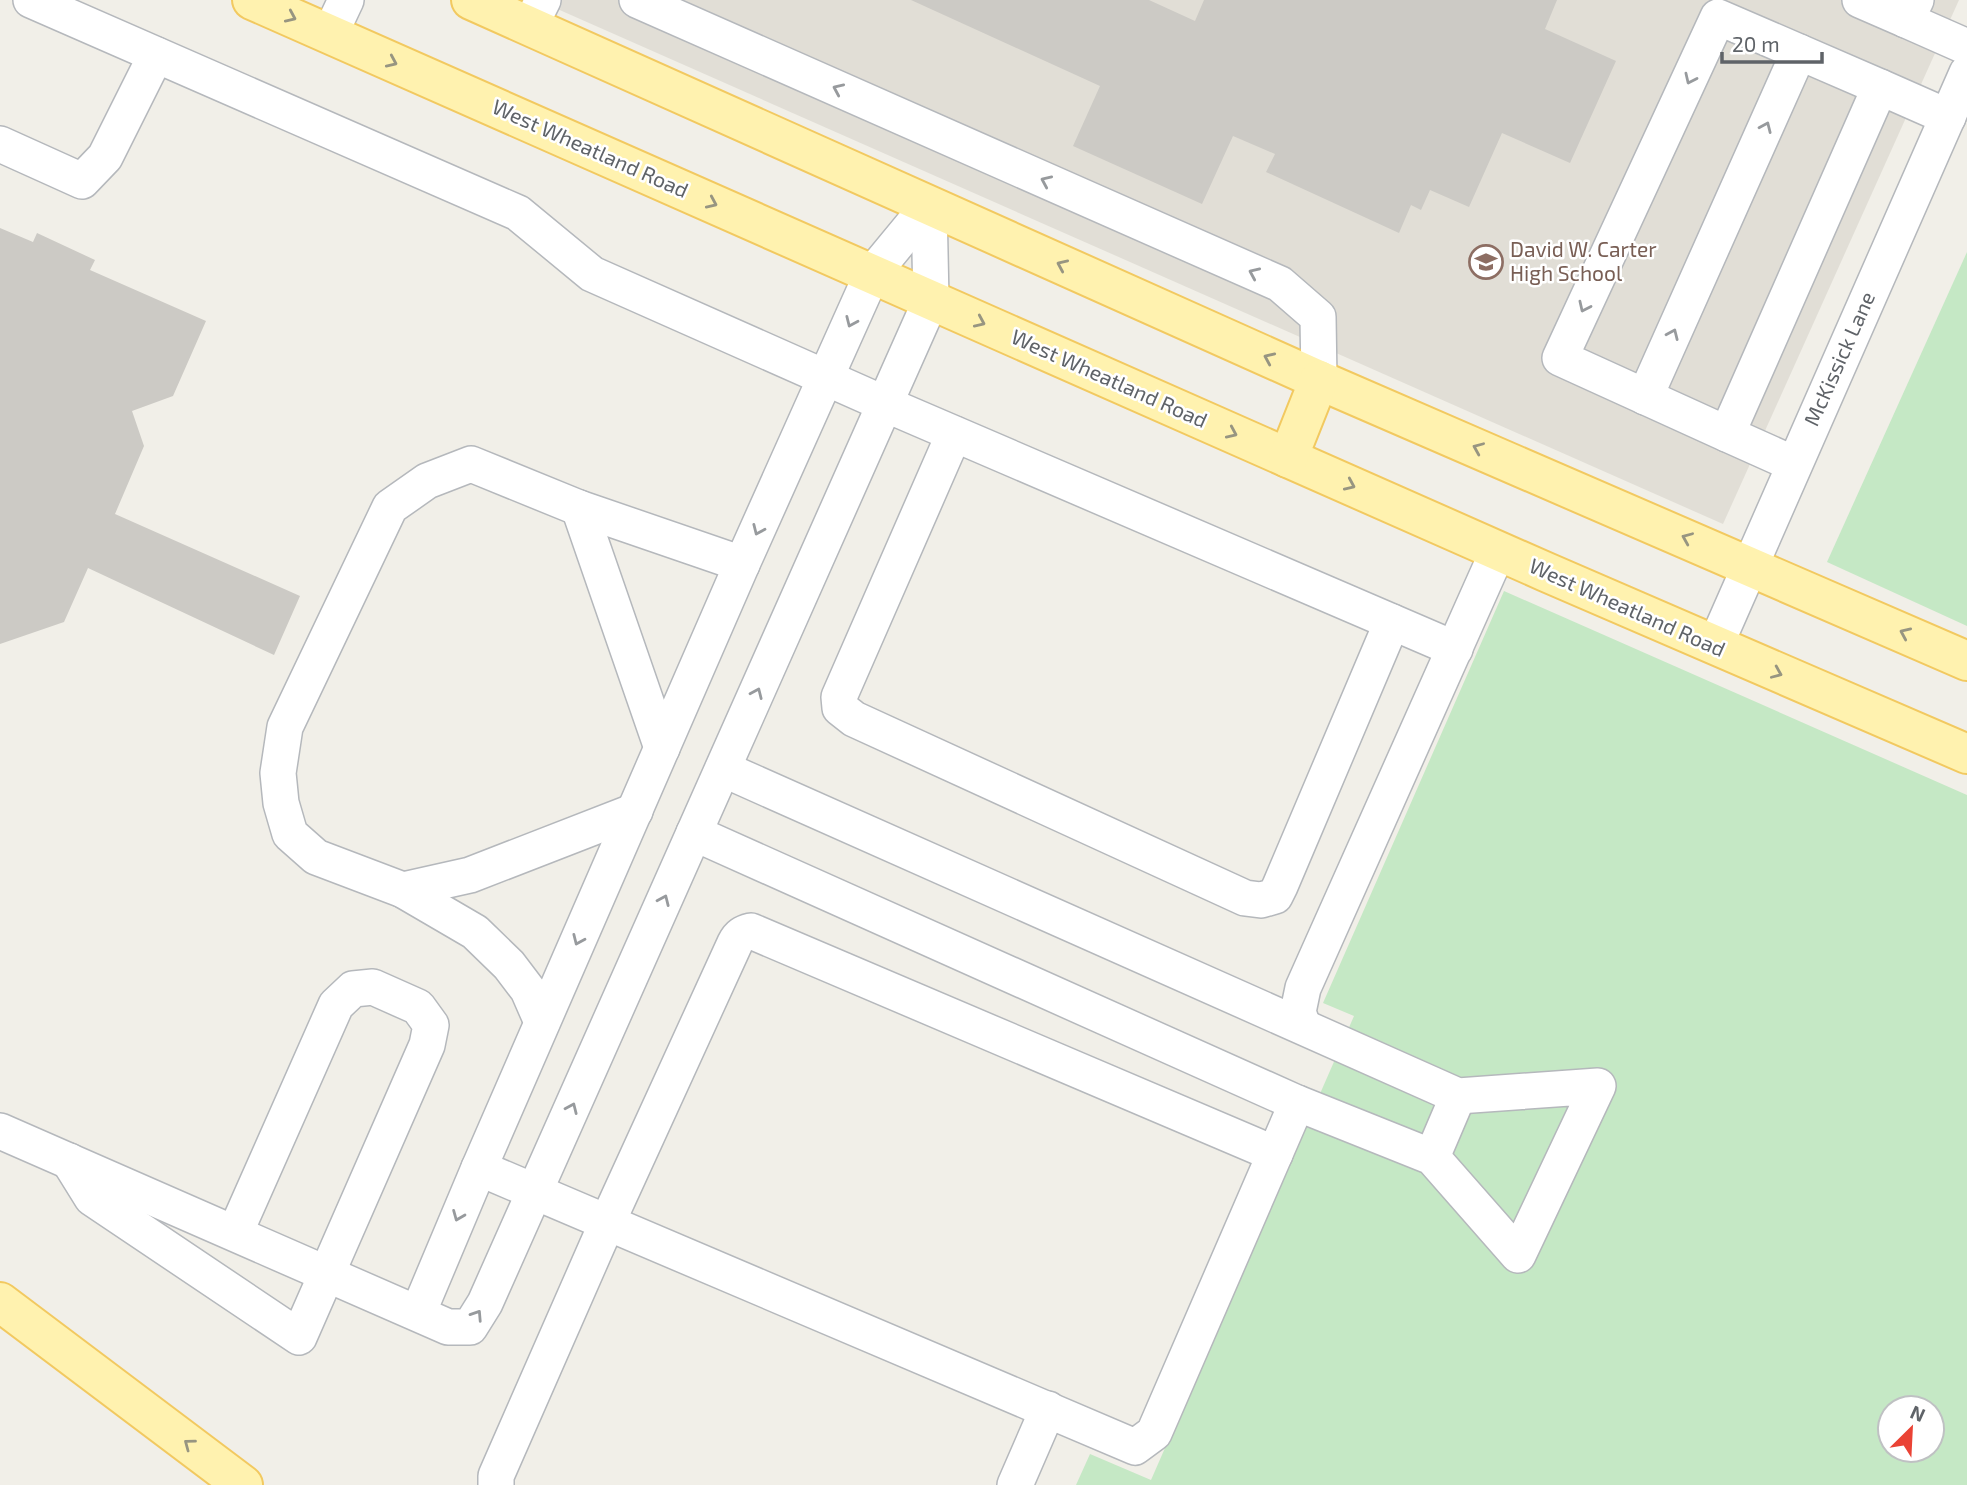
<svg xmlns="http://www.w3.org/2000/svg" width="1967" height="1485" viewBox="0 0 1967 1485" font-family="'Exo 2',sans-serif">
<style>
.education{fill:#e1ded6}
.green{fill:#c5e8c5;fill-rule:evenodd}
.building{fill:#cccac5}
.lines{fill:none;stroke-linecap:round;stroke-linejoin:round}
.minor-casing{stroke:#b5b8bc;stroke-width:38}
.major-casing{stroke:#f2c960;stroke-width:42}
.minor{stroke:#fff;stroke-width:35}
.major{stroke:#fff2af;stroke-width:38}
.oneway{stroke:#979581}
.oneway2{stroke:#979a9d}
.labels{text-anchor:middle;stroke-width:5;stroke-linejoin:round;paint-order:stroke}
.street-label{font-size:21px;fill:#5f6368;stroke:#fff}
.education-label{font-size:21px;fill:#785e54;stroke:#fff;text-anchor:start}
</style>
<rect width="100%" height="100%" fill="#f1efe8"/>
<path class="education" d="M537,0h1422l-236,524z"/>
<g class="green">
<path d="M1967,252v374l-140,-64z"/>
<path d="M1504,591l463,204v690h-891l14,-31 61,26 203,-464 -31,-13zM1890,1408h42v42h-42z"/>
</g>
<g class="building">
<path d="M911,0h238l46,21 9,-21h353l-12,29 71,32 -46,102 -68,-30 -33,74 -39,-17 -9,20 -10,-5 -12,28 -133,-61 9,-18 -42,-18 -31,68 -129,-58 27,-60z"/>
<path d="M0,228l33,14 4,-9 58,27 -5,10 116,51 -33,75 -41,15 12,35 -29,68 185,82 -26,59 -186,-87 -24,54 -64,22z"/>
</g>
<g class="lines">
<g class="minor-casing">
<g id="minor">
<path d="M31,0l487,213 74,61 293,130 570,245"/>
<path d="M637,0l643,284 38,33 1,63"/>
<path d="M1860,0l46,20"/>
<path d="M1916,0l-10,20 61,27"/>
<path d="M530,26l13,-26"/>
<path d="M330,34l16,-34"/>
<path d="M0,144l82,37 23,-24 51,-102"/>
<path d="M1645,397l154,-345"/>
<path d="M954,434l-115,263 1,11 14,11 391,179 16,2 14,-4 5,-10 112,-264"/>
<path d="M1727,434l-167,-76 158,-341 162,70"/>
<path d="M1794,464l-67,-30 153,-347 68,30"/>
<path d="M579,508l83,240"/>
<path d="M1715,646l252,-573"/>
<path d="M694,833l603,270 135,54 86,98 80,-169 -140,10 -735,-327"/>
<path d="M403,890l67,-15 165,-64"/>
<path d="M542,1022l-14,-32 -19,-25 -34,-33 -72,-42 -87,-33 -26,-23 -9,-31 -3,-30 7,-46 105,-220 37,-26 44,-17 108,44 163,56"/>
<path d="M1303,1026l-5,-14 5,-24 195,-437"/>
<path d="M0,1131l448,196h22l15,-24 446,-1003 -2,-95"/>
<path d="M1432,1157l26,-61"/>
<path d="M69,1161l23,37 207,139 128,-292 4,-20 -13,-18 -45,-20 -20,2 -17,16 -101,228"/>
<path d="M479,1168l656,279 19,-14 143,-330"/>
<path d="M418,1313l61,-145 263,-604 130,-290 57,-69"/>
<path d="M496,1485v-9l111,-253 128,-280c4,-8 8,-10 16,-12l524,223"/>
<path d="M1015,1485l33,-76"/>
</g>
</g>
<g class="major-casing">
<g id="major">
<path d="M252,0l1294,572 421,182"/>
<path d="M471,0l848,380 648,281"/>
<path d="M1288,458l31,-78"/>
<path d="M0,1302l243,183"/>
</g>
</g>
<use href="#minor" class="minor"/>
<use href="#major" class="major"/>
</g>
<defs><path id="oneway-chevron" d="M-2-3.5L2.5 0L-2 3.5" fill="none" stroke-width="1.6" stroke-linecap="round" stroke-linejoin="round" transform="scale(1.75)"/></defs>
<g class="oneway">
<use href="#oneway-chevron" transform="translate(291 17) rotate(24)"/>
<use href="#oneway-chevron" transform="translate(392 62) rotate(24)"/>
<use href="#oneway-chevron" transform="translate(712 203) rotate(24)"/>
<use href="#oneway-chevron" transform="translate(1062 265) rotate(-156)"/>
<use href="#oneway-chevron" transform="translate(980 322) rotate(24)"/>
<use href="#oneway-chevron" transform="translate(1269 358) rotate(-156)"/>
<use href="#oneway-chevron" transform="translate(1232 433) rotate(24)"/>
<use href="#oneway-chevron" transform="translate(1478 448) rotate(-157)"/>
<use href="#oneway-chevron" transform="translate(1350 485) rotate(24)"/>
<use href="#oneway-chevron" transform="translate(1687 538) rotate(-157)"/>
<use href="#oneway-chevron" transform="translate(1905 633) rotate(-156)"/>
<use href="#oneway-chevron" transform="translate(1777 673) rotate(23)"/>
<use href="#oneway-chevron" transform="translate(189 1444) rotate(-143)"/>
</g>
<g class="oneway2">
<use href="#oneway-chevron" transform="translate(1690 79) rotate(115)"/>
<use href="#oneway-chevron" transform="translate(838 89) rotate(-156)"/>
<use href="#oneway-chevron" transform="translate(1766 127) rotate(-66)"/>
<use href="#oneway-chevron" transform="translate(1046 181) rotate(-156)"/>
<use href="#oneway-chevron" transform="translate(1254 273) rotate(-156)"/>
<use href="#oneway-chevron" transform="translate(1584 307) rotate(115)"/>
<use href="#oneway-chevron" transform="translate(851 322) rotate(114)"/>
<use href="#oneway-chevron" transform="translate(1673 334) rotate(-66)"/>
<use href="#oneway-chevron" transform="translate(758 530) rotate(114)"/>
<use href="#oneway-chevron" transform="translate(757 693) rotate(-66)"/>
<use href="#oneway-chevron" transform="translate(664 900) rotate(-66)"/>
<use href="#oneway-chevron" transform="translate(578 940) rotate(114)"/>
<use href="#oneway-chevron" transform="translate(572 1108) rotate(-66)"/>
<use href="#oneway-chevron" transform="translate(458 1216) rotate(112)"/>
<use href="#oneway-chevron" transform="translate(477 1315) rotate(-57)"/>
</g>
<defs>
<g id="school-ring" transform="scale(1.75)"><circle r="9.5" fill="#fff" stroke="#8d6e63" stroke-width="1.5"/><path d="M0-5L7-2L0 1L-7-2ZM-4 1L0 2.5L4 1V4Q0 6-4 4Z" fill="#8d6e63"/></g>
</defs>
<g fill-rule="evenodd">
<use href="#school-ring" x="1486" y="262"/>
</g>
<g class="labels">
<g class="street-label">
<text transform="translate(590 149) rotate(24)" y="7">West Wheatland Road</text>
<text transform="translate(1840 359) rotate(-66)" y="7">McKissick Lane</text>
<text transform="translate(1109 379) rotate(24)" y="7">West Wheatland Road</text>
<text transform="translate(1627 608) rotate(24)" y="7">West Wheatland Road</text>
</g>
<g class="education-label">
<text x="1510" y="257">David W. Carter<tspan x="1510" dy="24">High School</tspan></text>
</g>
</g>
<g transform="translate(1911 1429) rotate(24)"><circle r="33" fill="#ffffff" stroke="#bfc1c3" stroke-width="2"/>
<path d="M0-5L12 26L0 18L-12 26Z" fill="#ea4335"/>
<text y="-10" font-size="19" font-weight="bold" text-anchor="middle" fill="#5f6368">N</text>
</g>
<path d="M1722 52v10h100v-10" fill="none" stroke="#5f6368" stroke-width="3.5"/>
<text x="1732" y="52" font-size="21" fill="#5f6368" stroke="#ffffff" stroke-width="5" paint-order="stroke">20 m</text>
</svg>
